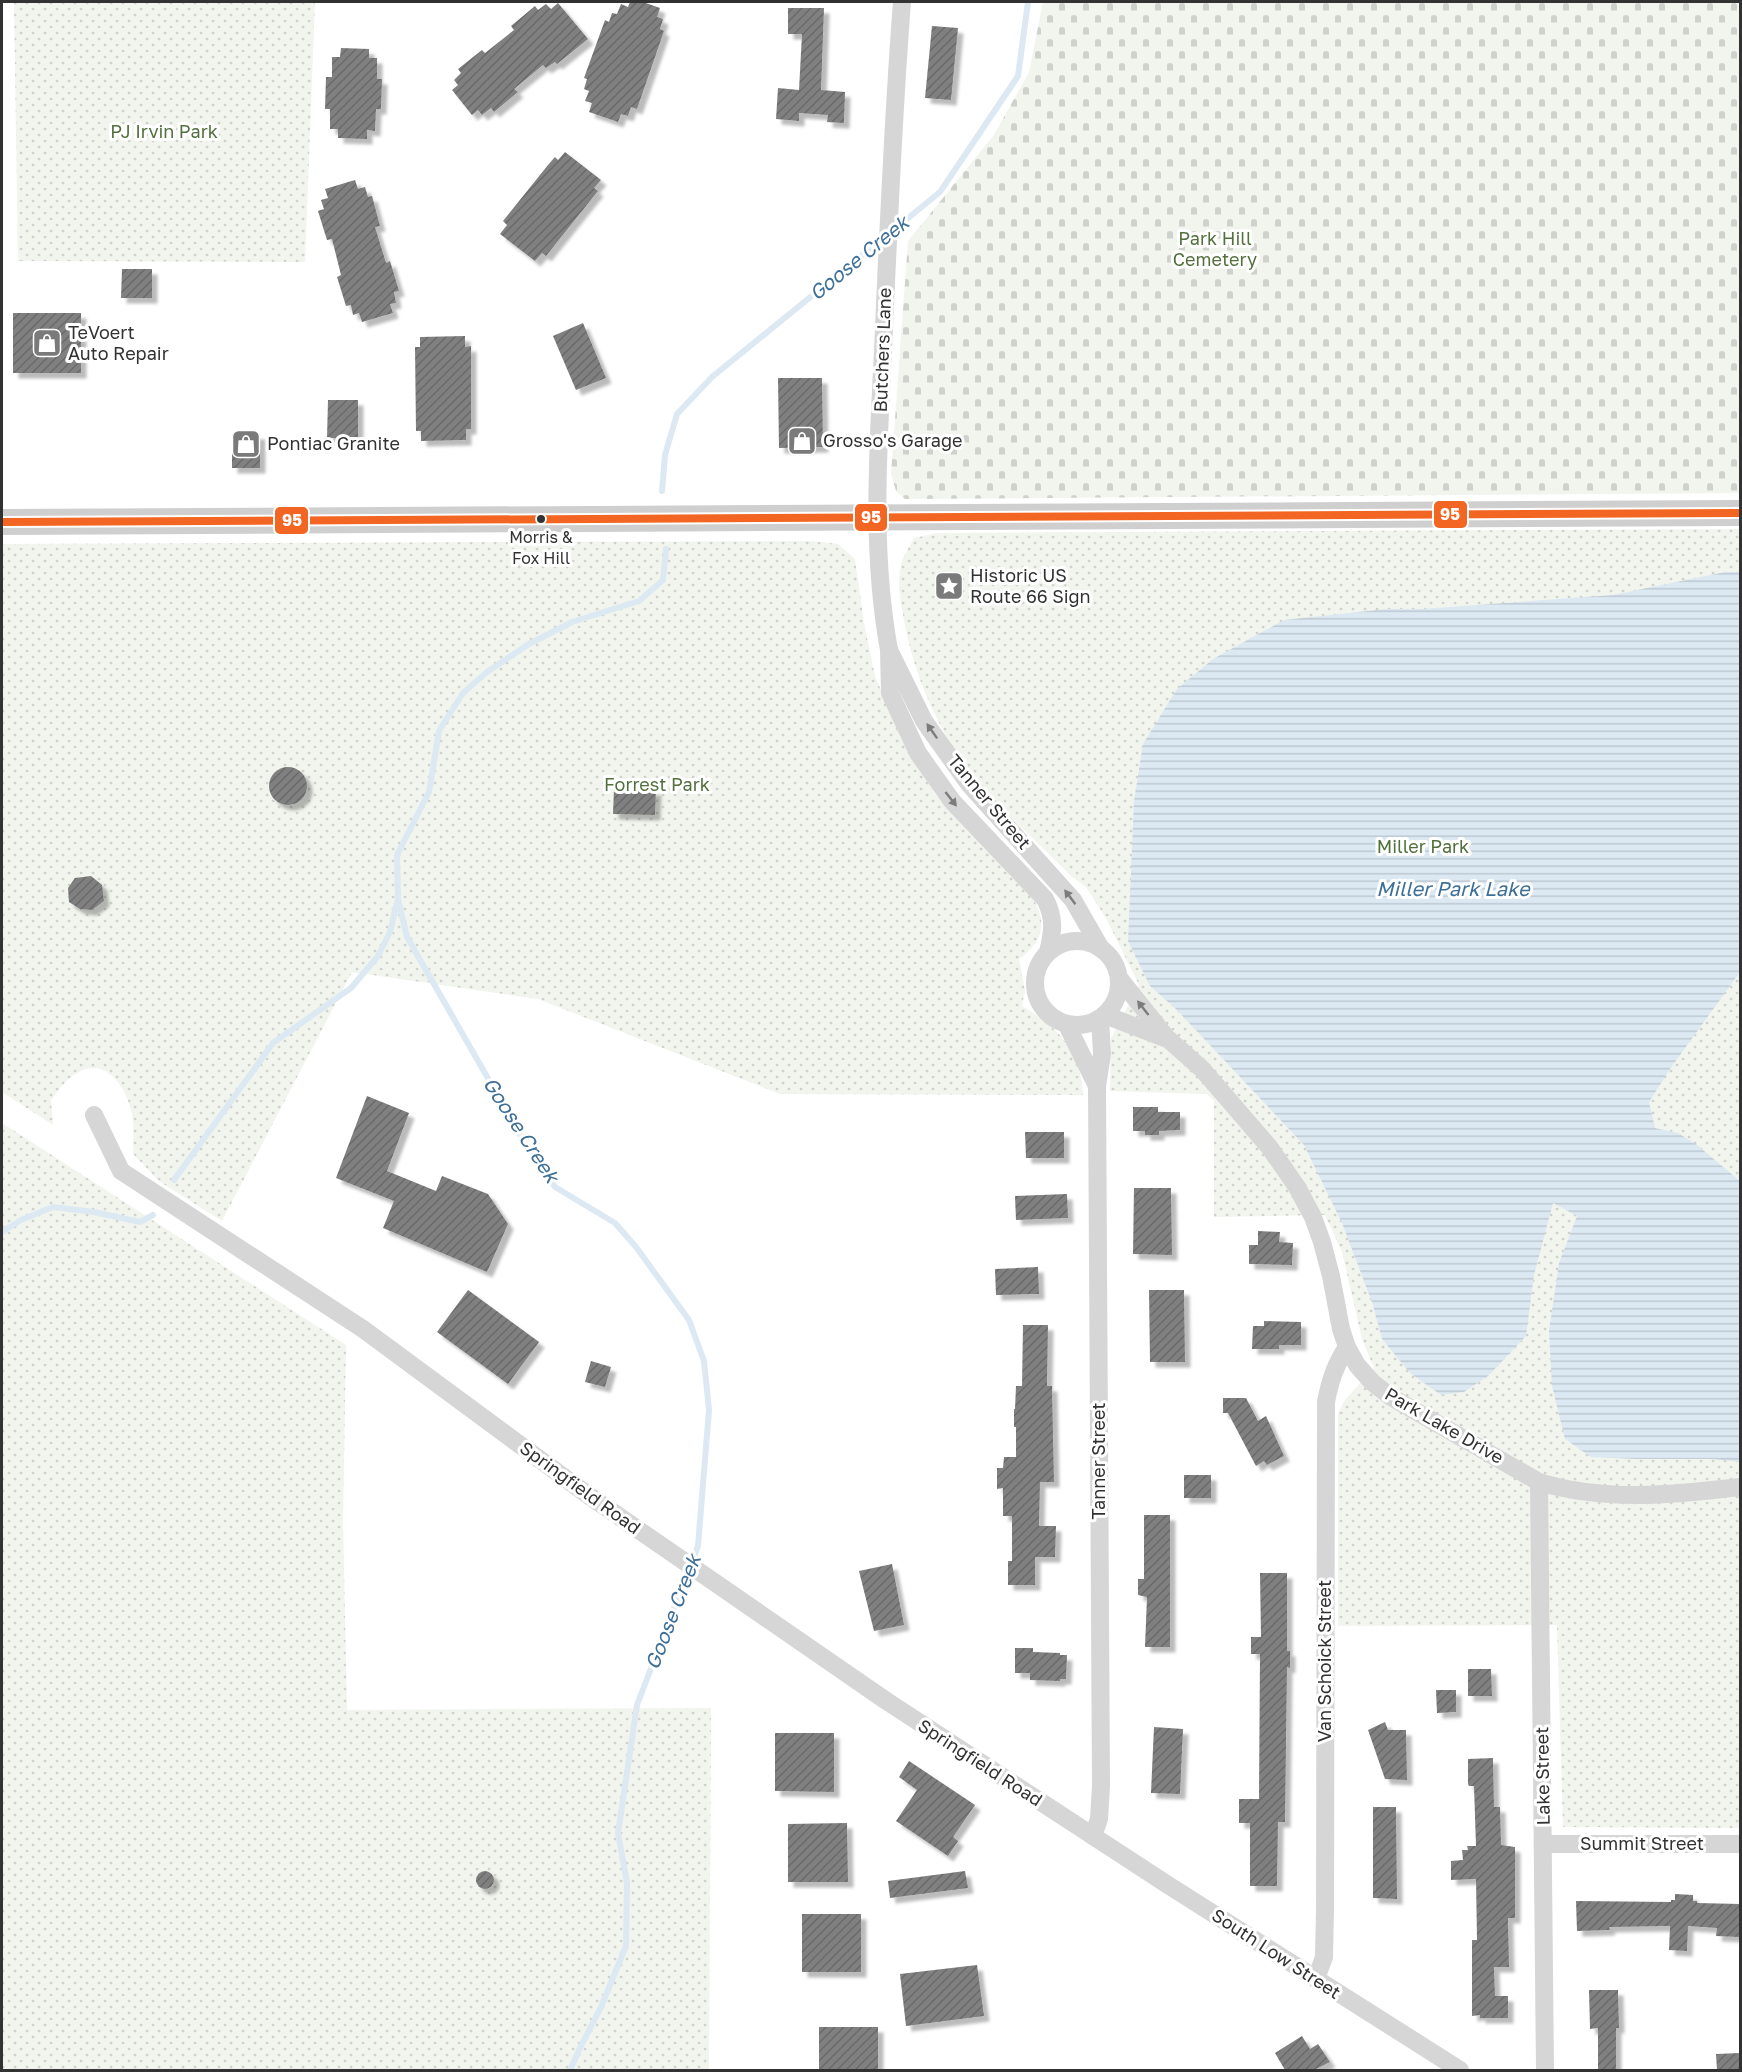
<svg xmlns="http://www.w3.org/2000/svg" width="1742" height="2072" viewBox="0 0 1742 2072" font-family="'Golos Text',sans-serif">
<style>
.grass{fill:url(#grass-dots)}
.cemetery{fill:url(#cemetery-stones)}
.water{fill:url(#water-rules)}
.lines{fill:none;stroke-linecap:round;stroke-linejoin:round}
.stream{stroke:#dce9f3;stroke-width:6}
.building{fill:url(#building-hatch);filter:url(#shadow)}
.street{stroke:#d6d6d6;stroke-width:18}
.secondary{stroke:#cfcfcf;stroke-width:26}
.bus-1-casing{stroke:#fff;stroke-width:12}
.bus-1{stroke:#f26522;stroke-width:8}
.oneway{fill:#7c7c7c}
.bus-dot{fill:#323232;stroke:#fff;stroke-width:2}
.labels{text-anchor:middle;stroke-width:6;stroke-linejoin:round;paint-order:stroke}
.bus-label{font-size:16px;fill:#323232;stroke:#fff}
.park-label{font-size:18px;fill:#52703d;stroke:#fff}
.poi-label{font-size:18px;fill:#323232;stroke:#fff;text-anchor:start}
.street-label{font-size:18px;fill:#323232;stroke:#fff}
.water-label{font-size:20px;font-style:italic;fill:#3d6f98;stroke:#fff}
.line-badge{stroke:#fff;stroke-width:2}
.badge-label{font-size:16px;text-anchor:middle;font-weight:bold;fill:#fff}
</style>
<defs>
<pattern id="grass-dots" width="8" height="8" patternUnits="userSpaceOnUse" patternTransform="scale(1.5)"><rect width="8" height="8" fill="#f1f5ed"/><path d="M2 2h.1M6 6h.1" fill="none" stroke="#cfd2cc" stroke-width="1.8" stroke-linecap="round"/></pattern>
<pattern id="cemetery-stones" width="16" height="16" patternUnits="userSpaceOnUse" patternTransform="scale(1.5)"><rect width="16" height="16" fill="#f1f5ed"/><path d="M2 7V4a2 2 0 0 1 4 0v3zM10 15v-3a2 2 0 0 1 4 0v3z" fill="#cfd2cc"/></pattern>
<pattern id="water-rules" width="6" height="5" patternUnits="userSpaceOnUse" patternTransform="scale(1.5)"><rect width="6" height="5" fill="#dce9f3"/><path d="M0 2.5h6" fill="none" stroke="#bdc8d1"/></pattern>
<pattern id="building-hatch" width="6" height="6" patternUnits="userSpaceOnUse" patternTransform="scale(1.5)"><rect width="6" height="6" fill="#808080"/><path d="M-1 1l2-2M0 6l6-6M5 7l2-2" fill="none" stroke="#696969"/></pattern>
<filter id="shadow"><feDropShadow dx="5.5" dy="5.5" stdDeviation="1.5" flood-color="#0004"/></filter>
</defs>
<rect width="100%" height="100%" fill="#fff"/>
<g class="grass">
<path d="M14,2h301l-10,260 -287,-1z"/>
<path d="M1740,529v1299l-177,-1 -6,-202 -219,1v-213l7,-13 29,-32 -12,-29 -20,-87 -17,-37 -111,2v-116l-7,-7 -97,-3 1,-53 28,-53 -32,-65 -21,-33 -14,-10c-39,-40 -88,-81 -118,-128 -22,-35 -38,-74 -47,-114 -4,-22 -12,-50 -5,-73 2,-8 8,-16 12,-24l24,-5z"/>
<path d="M811,541l27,3 17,15 9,64 11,53 26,62 34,56 97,103c16,24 11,46 -13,62l6,31 -3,16c37,22 59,45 61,89l-303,-1 -242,-95 -186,-27 -130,249 -63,-40 -26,-27c0,-11 1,-22 0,-33 -2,-24 -22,-64 -52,-50 -14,6 -22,19 -30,29l2,25 -51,-33v-548z"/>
<path d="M2,1123l344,222 -3,176 4,189 364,-2 -2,362h-707z"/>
</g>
<path class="cemetery" d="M1043,2h697v491l-835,6 -9,-8 -5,-17 17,-233 86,-106 35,-63z"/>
<path class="water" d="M1725,572h15v400l-70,97 -21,33 6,26 23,5 19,12 43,36v281l-27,-3h-76l-46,-2 -26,-18 -13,-53 -3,-55 10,-68 18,-47 -24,-13 -19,72 -8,61 -38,40 -24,16 -23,3 -31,-22 -28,-34 -9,-34 -31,-82 -38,-78 -128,-136 -26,-23 -22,-45 6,-140 9,-57 34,-55 36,-30 71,-39 102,-11h36l191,-14z"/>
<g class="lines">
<g class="stream">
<path d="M891,232l49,-40 78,-116 10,-74"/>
<path d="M662,491l3,-36 12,-41 35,-37 171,-139"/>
<path d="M174,1180l99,-137 78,-55 27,-32 12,-24 7,-30"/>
<path d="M2,1232l19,-12 32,-13 41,5 46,10 13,-7"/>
<path d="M570,2070l10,-22 21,-41 25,-61 1,-63 -9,-50 19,-128 61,-159 11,-136 -5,-49 -15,-41 -53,-73 -21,-24 -60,-36 -26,-37 -122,-213 -9,-38 -1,-44 32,-63 10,-61 24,-38 24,-21 42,-28 43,-22 67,-21 24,-21 3,-31"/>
</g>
</g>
<g class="building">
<path d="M630,2h13l17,6 -3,9 6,2 -3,10 4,2 -27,78 -6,-2 -3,9 -7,-2 -3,8 -29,-10 3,-9 -7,-2 4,-10 -5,-2 3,-10 -3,-1 21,-58 4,2 3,-9 5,1 4,-10 7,3z"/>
<path d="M558,3l30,36 -31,25 -2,-2 -9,6 -3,-3 -29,24 4,3 -24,20 -3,-4 -9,7 -4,-5 -6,5 -20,-25 6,-5 -4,-5 7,-7 -3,-4 24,-19 3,3 29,-23 -3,-4 24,-20 3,4 8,-6 5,5z"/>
<path d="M788,8h36l-3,82 24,2 -1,31 -17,-1 1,-7 -29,-2v8l-23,-2 2,-31 21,2 3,-56h-14z"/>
<path d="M932,26l26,2 -7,72 -26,-2z"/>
<path d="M341,48l28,1v9h8v21h5l-1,30h-5l-1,22 -8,-1v9l-29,-1v-9h-8v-20h-5l1,-32h6v-20h8z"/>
<path d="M565,152l36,28 -7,8 4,3 -52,65 -4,-3 -7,8 -35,-27 7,-9 -4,-4 45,-56 7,-8 3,3z"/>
<path d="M355,180l3,9 7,-2 3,10 4,-1 8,30 -5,1 11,36 4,-2 9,30 -5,1 2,11 -6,1 3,9 -31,9 -3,-9 -6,2 -2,-10 -5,1 -9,-29 4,-2 -9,-36 -5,1 -9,-29 6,-2 -3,-9 7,-2 -3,-9z"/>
<path d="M122,269h30v29h-31z"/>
<rect x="13" y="313" width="68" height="60"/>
<path d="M583,323l23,55 -30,12 -23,-54z"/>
<path d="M465,336v11l6,-1v83h-5v11l-45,1v-10h-5l-1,-84h5v-10z"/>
<path d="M778,378h44l1,69 -44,1z"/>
<path d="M328,400h30v38h-31z"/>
<rect x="232" y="434" width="28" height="34"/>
<circle cx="288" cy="786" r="19"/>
<path d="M614,789l42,1 -1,25 -42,-1z"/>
<path d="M91,876l11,9 2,16 -12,9 -12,-1 -11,-7 -1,-14 7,-10z"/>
<path d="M367,1096l42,17 -22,58 49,20 6,-15 46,18 20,30 -21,48 -104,-44 11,-27 -58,-23z"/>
<path d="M1133,1107h25v5h22v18l-21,1v4h-14v-4h-12z"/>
<path d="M1025,1132h39v26h-38z"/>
<path d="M1134,1188h37l1,67 -39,-1z"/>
<path d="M1067,1194l1,24 -52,2 -1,-24z"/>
<path d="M1258,1231l22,1 -1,10 14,1 -1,22 -43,-1v-19h9z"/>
<path d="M1038,1267l1,27 -43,1 -1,-26z"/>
<path d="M468,1290l71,52 -31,42 -71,-52z"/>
<path d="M1149,1290h35l1,72h-35z"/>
<path d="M1264,1321l37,1v23h-22v4h-27l1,-23h11z"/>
<path d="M1023,1325h25l-1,61h5l2,96h-14l-1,44h17l-1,31h-20v28h-27v-24h4v-45h-9v-28l-6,1v-21h6l1,-11h12v-30h-2v-18h1l1,-23h6z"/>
<path d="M591,1361l20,6 -6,20 -20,-5z"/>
<path d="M1223,1398h23l12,23 8,-5 18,40 -17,9 -3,-4 -8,5 -28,-53h-5z"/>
<rect x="1184" y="1475" width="27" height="23"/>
<path d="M1144,1515h26v132h-25l2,-50 -9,-2v-16h6z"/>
<path d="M892,1564l12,61 -30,6 -15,-60z"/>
<path d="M1260,1573h27v78h3v17l-3,-1 -2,155h-7l-1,64h-27v-63h-11v-24h20l1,-145h-9v-17h10z"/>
<path d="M1015,1648h18v4l27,1v2h7l-1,24h-6v2l-30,-1v-7h-15z"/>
<path d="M1468,1669h23l1,27h-24z"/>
<path d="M1436,1690h20v22l-19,1z"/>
<path d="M1385,1722l3,8h18l1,50 -22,-1 -17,-49z"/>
<path d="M1154,1727l29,2 -3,65 -29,-1z"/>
<path d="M775,1733h59v59l-59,-1z"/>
<path d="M1493,1758l1,49h6l1,38 14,2v71h-7l1,49h-15l1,29h13v22h-28v-3l-8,1v-76h5l-1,-61 -25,1v-19l12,-1 -1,-10h6l-1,-4h9l-2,-60h-5l-1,-2v-25z"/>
<path d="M909,1761l66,44 -22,32 5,4 -10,15 -52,-35 21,-31 -18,-13z"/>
<path d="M1373,1807h23l1,92 -24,-1z"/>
<path d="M847,1823l1,59h-60v-58z"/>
<path d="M965,1871l3,17 -78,10 -2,-17z"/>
<circle cx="485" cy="1880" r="9"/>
<path d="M1675,1894l18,1v6h4v2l43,1v25h-1v8l-23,-1 1,-8 -29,-2 -1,25 -18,-1 1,-24 -61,1 1,3 -33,1 -1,-30 95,1v-2h4z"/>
<rect x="802" y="1914" width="59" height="58"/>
<path d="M977,1965l7,51 -78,10 -6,-52z"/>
<path d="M1589,1990h29l1,38h-3v42h-18v-42l-8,1z"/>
<rect x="819" y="2027" width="59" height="43"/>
<path d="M1302,2036l8,13 8,-5 12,18 -16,8h-29l-10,-17z"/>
<path d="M1740,2053v17h-23l-1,-16z"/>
</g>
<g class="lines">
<g class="street">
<path d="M889,650c-18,-99 -11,-200 -6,-299 5,-117 10,-233 19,-349"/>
<circle cx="1077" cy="983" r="42"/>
<path d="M1048,952c5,-20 7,-34 -3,-53l-93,-98 -34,-48 -28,-60 -1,-43 35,71 45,63 104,116 27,47"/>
<path d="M1119,978l48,60 35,31 68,79 27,39 16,30 9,25 9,34 10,53 6,18 10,18 15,17 19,15 148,85c66,20 134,13 201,5"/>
<path d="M1105,1015l60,23"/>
<path d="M1067,1025l30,61"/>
<path d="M94,1115l27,56 242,158 225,166 297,205 283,185 292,185"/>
<path d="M1539,1482l6,588"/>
<path d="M1093,1836l6,-17 2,-33 -4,-700 5,-32 -2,-35"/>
<path d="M1544,1844h196"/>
<path d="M1316,1979l8,-22 1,-47 1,-508c4,-21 9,-37 21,-55"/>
</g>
<path class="secondary" d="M2,522l1738,-9"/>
<g class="bus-1-casing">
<path id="bus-1" d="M2,522l1738,-9"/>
</g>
<use href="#bus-1" class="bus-1"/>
</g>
<defs><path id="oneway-solid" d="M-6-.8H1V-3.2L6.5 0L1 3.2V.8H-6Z" transform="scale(1.5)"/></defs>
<g class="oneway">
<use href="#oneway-solid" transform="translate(932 731) rotate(-125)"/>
<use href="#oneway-solid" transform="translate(951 799) rotate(52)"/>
<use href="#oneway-solid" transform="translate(1070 897) rotate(-127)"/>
<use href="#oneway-solid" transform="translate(1143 1008) rotate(-128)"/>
</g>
<defs>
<g id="shop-square" transform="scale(1.5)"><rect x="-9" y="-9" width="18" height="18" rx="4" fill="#7a7a7a" stroke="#fff"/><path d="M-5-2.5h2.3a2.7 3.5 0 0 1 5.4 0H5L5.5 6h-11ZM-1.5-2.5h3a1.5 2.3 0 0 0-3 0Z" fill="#fff"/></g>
<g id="sight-square" transform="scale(1.5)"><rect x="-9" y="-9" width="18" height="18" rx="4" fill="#7a7a7a" stroke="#fff"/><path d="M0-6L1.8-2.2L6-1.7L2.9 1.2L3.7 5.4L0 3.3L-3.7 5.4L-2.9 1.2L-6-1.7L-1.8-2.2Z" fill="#fff"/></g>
</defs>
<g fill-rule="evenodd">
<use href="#shop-square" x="47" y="343"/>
<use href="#shop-square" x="802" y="441"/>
<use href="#shop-square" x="246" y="444"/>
<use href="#sight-square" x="949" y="586"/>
</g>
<circle class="bus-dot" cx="541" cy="519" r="5"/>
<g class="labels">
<g class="bus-label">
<text x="541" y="543">Morris &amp;<tspan x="541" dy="21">Fox Hill</tspan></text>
</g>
<g class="park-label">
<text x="164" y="138">PJ Irvin Park</text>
<text x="1215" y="245">Park Hill<tspan x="1215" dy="21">Cemetery</tspan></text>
<text x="657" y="791">Forrest Park</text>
<text x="1423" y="853">Miller Park</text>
</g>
<g class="poi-label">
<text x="68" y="339">TeVoert<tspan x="68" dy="21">Auto Repair</tspan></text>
<text x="823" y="447">Grosso's Garage</text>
<text x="267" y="450">Pontiac Granite</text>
<text x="970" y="582">Historic US<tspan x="970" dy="21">Route 66 Sign</tspan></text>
</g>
<g class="street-label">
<text transform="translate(883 350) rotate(-88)" y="6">Butchers Lane</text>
<text transform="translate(989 802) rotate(50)" y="6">Tanner Street</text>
<text transform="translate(1444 1426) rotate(30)" y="6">Park Lake Drive</text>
<text transform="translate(1099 1461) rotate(-90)" y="6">Tanner Street</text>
<text transform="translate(580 1488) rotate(36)" y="6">Springfield Road</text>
<text transform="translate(1325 1661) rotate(-90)" y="6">Van Schoick Street</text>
<text transform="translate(980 1763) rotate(33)" y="6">Springfield Road</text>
<text transform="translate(1543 1776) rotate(-91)" y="6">Lake Street</text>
<text x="1642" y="1850">Summit Street</text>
<text transform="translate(1276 1954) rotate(33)" y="6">South Low Street</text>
</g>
<g class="water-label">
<text transform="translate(859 258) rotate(-39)" y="7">Goose Creek</text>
<text x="1453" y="896">Miller Park Lake</text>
<text transform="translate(521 1130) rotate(57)" y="7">Goose Creek</text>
<text transform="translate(673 1612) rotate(-69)" y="7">Goose Creek</text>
</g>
</g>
<g class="line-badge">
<rect x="1433" y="500" width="35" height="29" rx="6" fill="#f26522"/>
<rect x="854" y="503" width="34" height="29" rx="6" fill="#f26522"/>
<rect x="274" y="506" width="35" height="29" rx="6" fill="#f26522"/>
</g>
<g class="badge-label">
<text x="1450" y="520">95</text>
<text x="871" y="523">95</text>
<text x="292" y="526">95</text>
</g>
<rect width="1742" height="2072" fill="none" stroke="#323232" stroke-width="6"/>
</svg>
